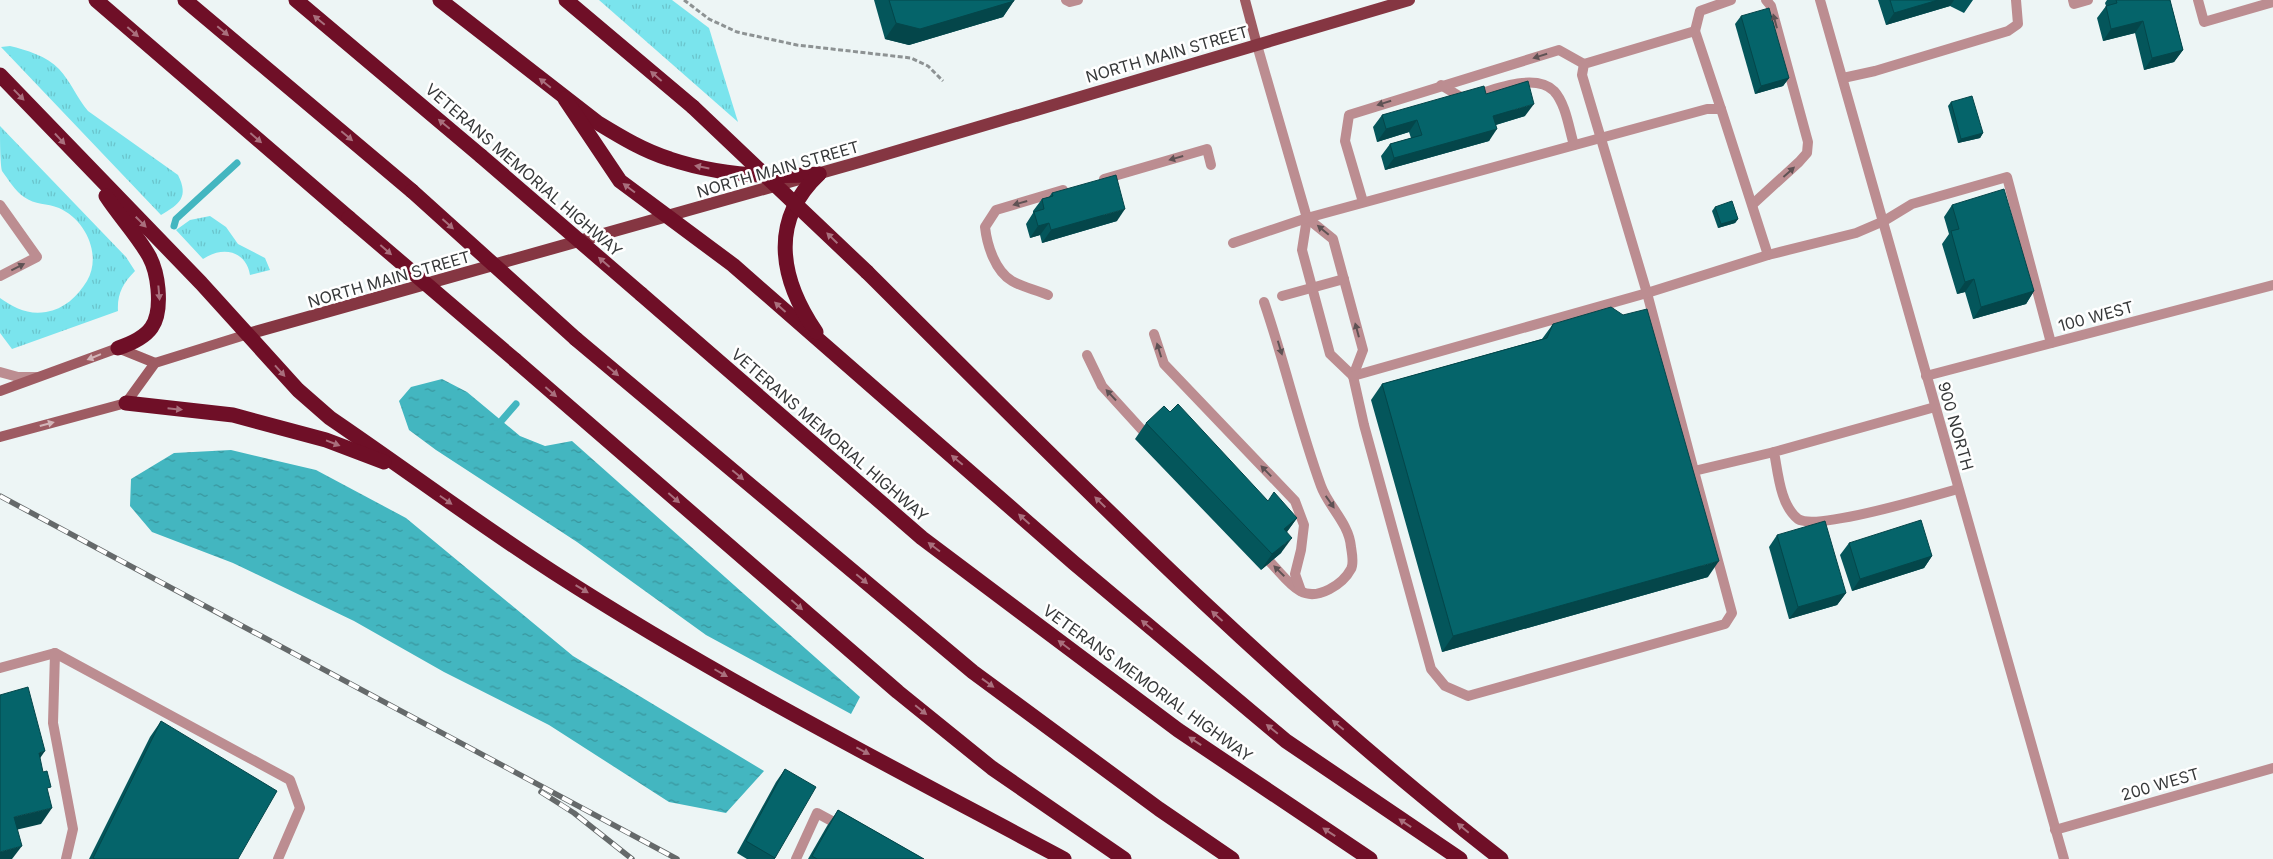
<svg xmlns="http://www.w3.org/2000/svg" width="2273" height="859" viewBox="0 0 2273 859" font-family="Inter,sans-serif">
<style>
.grass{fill:url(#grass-tufts)}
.water{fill:url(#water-ripples)}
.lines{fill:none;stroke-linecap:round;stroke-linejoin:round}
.stream{stroke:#43b6c0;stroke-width:7}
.path{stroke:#8d9293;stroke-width:3;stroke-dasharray:5 2.5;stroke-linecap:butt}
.service{stroke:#bc8d91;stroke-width:10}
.minor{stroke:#bc8d91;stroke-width:10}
.tertiary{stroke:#bc8d91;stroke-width:10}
.secondary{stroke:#9e5b62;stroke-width:10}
.primary{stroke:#853642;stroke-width:12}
.motorway{stroke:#6f0f27;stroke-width:15}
.rail-casing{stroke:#65696a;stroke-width:5.5}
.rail{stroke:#fff;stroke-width:4;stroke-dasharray:11;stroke-linecap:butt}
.motorway-bridge{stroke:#6f0f27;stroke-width:15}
.wall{fill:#04565b}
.shaded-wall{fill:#04464a}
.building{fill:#05646a;stroke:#04464a}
.oneway{fill:#a96f7d}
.oneway2{fill:#5f5254}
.oneway3{fill:#d3b5b8}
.labels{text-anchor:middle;stroke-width:5;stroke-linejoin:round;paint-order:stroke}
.street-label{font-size:16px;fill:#37393a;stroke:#fff}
</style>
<defs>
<pattern id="grass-tufts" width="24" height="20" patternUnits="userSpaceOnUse" patternTransform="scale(1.25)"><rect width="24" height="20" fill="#7ae4ed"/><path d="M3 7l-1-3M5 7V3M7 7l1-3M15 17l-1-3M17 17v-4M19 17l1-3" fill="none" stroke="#6ac4cc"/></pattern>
<pattern id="water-ripples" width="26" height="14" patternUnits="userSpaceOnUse" patternTransform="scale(1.25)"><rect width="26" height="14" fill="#43b6c0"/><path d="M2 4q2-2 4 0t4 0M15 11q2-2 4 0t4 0" fill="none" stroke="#39959d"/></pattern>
</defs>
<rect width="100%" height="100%" fill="#edf5f5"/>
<g class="grass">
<path d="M599,0h73l37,28 29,94z"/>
<path d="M10,46c16,4 37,10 49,23 12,13 18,29 29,42l90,64c11,22 2,29 -17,40l-160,-168z"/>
<path d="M0,126l126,131 9,14c-12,12 -18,23 -17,40l-106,38 -12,-16v-35c14,10 28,17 46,14 18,-3 31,-15 41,-31 15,-26 -1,-61 -28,-73 -12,-5 -24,-3 -35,-11 -9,-6 -16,-18 -22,-26 -2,-8 -2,-36 -2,-45z"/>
<path d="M210,216l16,11 12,17 27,14 5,12 -20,5c-4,-25 -28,-29 -47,-16l-27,-29 14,-10z"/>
</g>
<g class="water">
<path d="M442,379l25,13 53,44 25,10 27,-5 288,256 -9,17 -145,-79 -129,-93 -141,-92 -27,-20 -10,-29 12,-14z"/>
<path d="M231,450l85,20 90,48 167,138 191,115 -38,42 -57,-11 -120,-77 -105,-53 -90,-51 -121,-58 -81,-31 -22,-26 1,-27 43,-26z"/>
</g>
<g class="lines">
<g class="stream">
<path d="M174,226l2,-7 61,-56"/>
<path d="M496,427l20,-23"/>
</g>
<path class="path" d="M684,0l25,19 28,13 60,13 114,13 17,8 15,15"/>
<g class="service">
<path d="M1066,0l4,2 8,-2"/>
<path d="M2073,0l1,4 14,-4"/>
<path d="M2198,0l6,22 69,-20"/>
<path d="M1695,31l5,-20 31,-11"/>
<path d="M1257,45l50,173 -5,32 28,104 23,22"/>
<path d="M1843,78l32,-7 133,-40 10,-7 -2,-24"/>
<path d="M1441,85l23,14c23,-7 70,-28 90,-8 12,13 15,38 20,54"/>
<path d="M1721,109l-26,-78 -111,33 -2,11 65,218 47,178 80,-19"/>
<path d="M1104,179l103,-30 4,16"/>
<path d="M1363,202l-18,-61 4,-26 210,-65 25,14"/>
<path d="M1753,204l46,-42 8,-9 1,-11 -37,-136 -5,-6"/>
<path d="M1307,218l26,21 30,111 -10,26 11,49 67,244 14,17 23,10 257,-72 7,-11 -38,-142"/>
<path d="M1233,243l74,-25 400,-109h14l47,146"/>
<path d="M1048,295c-11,-5 -26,-8 -36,-14 -17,-10 -25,-36 -27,-54l11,-17 67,-20"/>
<path d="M1282,296l62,-17"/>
<path d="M1264,302c21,61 35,124 57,184 7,20 28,37 30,61 1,6 3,17 0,22 -8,15 -33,32 -51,22 -11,-6 -21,-20 -30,-29"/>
<path d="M1154,334l10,30 131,137 9,24 -3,25 -6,24 6,17"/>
<path d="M1087,355l15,31 41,45"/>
<path d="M1353,376l294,-83 121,-38 88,-22 28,-12 28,-17 95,-27 44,166"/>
<path d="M1935,407l-161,45c4,20 6,53 24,67 18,12 135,-23 160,-30"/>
<path d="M0,668l55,-15"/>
<path d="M66,859l7,-30 -20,-106 2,-70 235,127 10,28 -22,51"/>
<path d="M796,859l21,-46 24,13"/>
</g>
<g class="minor">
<path d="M1820,0l244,859"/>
<path d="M1926,376l347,-91"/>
<path d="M2055,830l218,-62"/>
</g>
<g class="tertiary">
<path d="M0,205l37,52 -37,19"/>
<path d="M0,372l18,5h18"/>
</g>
<g class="secondary">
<path d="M1245,0l12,45"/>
<path d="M0,391l118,-43 37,15"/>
<path d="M0,437l126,-34 29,-40 93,-29"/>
</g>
<path class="primary" d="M248,334l615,-173 546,-161"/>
<g class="motorway">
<path d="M96,0l253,218"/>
<path d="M185,0l227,191"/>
<path d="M296,0l185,156"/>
<path d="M440,0l158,123c23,14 46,28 72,36 48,16 100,19 149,15"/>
<path d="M566,0l127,107"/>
<path d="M0,75l201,208 97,107 32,28c75,51 147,105 223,154 164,106 339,195 511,287"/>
<path d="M565,99l55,82 113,84 341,298 212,178 174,118"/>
<path d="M106,196c13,20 31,39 43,60 5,9 8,22 9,33 3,35 -7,48 -40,59"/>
<path d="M867,272c204,203 406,410 634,587"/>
<path d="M641,294l281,244 256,192 192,129"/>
<path d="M816,332c-36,-53 -47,-111 3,-158"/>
<path d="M576,339l397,333 186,137 73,50"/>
<path d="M515,360l383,332 94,76 132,91"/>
<path d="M126,403l107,12 93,25 58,22"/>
</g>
<g class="rail-casing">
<g id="rail">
<path d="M0,496l677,363"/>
<path d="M541,792l33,21 58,46"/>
</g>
</g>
<use href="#rail" class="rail"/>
<g class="motorway-bridge">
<path d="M693,107l174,165"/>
<path d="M481,156l160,138"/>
<path d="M412,191l164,148"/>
<path d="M349,218l166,142"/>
</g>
</g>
<g class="wall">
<path d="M874,0h140l-11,17 -94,28 -24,-6z"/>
<path d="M1878,0h95l-9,13 -14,-7 -64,19z"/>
<path d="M2107,0h63l13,50 -9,12 -30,8 -9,-37 -32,8 -6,-23 9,-12 -1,-3z"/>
<path d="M1741,16l48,62 -6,8 -28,8 -20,-70z"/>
<path d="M1486,94l39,22 -29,9 -7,16 -104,29 -4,-14 9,-12 21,-6 -2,-6 -32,10 -4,-15 9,-12z"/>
<path d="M1951,102l32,31 -3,5 -22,5 -10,-37z"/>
<path d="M1052,193l65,28 -75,22 -2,-8 -10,3 -4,-14 7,-11v-2l9,-12 7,-2z"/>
<path d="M1952,205l82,86 -8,13 -53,15 -8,-27 -8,2 -15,-50 7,-10 -5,-17z"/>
<path d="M1715,207l23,12 -3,4 -17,5 -6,-17z"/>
<path d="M1553,324l155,253 -266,75 -71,-252 11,-16 160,-45z"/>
<path d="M1170,412l98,89 29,17 -10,14 -6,21 -20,17 -126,-131 11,-16z"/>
<path d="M1777,535l69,58 -9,12 -48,14 -20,-72z"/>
<path d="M1849,543l83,13 -8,12 -72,23 -12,-36z"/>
<path d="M161,721l77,138h-149l61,-122z"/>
<path d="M785,769l-10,89v1h-28l-10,-6 39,-71z"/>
<path d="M838,810l86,49h-116l19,-33z"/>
</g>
<g class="shaded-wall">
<path d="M1938,0h16l-4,6 -64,19 8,-12z"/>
<path d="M1014,1l-11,16 -94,28 -24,-6 11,-16z"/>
<path d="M2143,21l-8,12 -32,8 8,-12z"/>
<path d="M2183,50l-9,12 -30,8 8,-12z"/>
<path d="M1789,78l-6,8 -28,8 6,-8z"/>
<path d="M1534,104l-9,12 -40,12 8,-12z"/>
<path d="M1417,120l-8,12 -32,10 9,-13z"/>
<path d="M1497,129l-8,12 -104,29 9,-12z"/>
<path d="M1983,133l-3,5 -22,5 3,-4z"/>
<path d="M1125,209l-8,12 -75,22 9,-13z"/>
<path d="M1738,219l-3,4 -17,5 3,-4z"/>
<path d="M1049,223l-9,12 -10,3 8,-12z"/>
<path d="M1974,279l-9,13 -8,2 8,-12z"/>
<path d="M2034,291l-8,13 -53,15 8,-12z"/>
<path d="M1297,518l-11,15 -2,-4z"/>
<path d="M1292,538l-11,15 -20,17 11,-16z"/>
<path d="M1932,556l-8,12 -72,23 8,-12z"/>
<path d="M1719,561l-11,16 -266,75 11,-16z"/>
<path d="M1846,593l-9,12 -48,14 9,-12z"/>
<path d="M45,751l-11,16 5,-14z"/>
<path d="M52,808l-11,16 -38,9 11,-16z"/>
<path d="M22,846l-10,13h-12v-7z"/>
</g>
<g class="building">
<path d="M889,0h125v1l-94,28 -24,-6z"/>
<path d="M1890,0h48l-44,13z"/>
<path d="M2116,0h54l13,50 -31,8 -9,-37 -32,8 -5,-23 11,-3z"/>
<path d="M1769,8l20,70 -28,8 -20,-70z"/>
<path d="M1528,81l6,23 -41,12 4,13 -103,29 -4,-14 32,-9 -5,-15 -31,9 -4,-14 102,-29 2,8z"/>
<path d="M1972,96l11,37 -22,6 -10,-37z"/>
<path d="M1116,175l9,34 -74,21 -2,-7 -11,3 -4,-14 10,-3 -2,-10 11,-3 -1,-3z"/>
<path d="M2004,189l30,102 -53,16 -7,-28 -9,3 -14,-51 8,-2 -7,-24z"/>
<path d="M1732,201l6,18 -17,5 -6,-17z"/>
<path d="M1611,307l12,8 24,-6 72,252 -266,75 -71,-252 165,-46 6,-14z"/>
<path d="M1178,404l90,97 6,-9 23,26 -13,11 8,9 -20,16 -126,-131 18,-17 6,6z"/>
<path d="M1921,520l11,36 -72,23 -11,-36z"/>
<path d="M1825,521l21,72 -48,14 -21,-72z"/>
<path d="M28,687l17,64 -6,2 4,19 4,-1 4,16 -4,1 5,20 -38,9 8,29 -22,6v-157z"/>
<path d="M161,721l116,70 -39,68h-143l-2,-1z"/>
<path d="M785,769l31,18 -41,71 -29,-17z"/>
<path d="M838,810l86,49h-107l-5,-3z"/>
</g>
<defs><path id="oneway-solid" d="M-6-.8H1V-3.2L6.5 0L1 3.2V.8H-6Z" transform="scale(1.25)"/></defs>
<g class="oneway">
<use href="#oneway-solid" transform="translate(319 20) rotate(-140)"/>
<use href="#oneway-solid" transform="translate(223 31) rotate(40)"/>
<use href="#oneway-solid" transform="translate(133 32) rotate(41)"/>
<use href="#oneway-solid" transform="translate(656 76) rotate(-139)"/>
<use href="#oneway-solid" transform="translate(545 83) rotate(-141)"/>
<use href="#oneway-solid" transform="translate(19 95) rotate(46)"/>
<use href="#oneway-solid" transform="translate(444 124) rotate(-140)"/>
<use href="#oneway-solid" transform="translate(347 136) rotate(40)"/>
<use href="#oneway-solid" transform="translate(256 138) rotate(41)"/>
<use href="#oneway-solid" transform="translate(60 139) rotate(47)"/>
<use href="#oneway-solid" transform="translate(702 167) rotate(-169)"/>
<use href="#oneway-solid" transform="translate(629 188) rotate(-143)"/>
<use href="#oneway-solid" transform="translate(141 222) rotate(45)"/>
<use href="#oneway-solid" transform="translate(448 224) rotate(42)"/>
<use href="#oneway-solid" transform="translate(832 238) rotate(-136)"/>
<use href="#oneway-solid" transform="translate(386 250) rotate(41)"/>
<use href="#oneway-solid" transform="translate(604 262) rotate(-139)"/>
<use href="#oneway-solid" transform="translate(159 293) rotate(85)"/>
<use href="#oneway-solid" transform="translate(780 307) rotate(-138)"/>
<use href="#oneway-solid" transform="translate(280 371) rotate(48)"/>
<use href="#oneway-solid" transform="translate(613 371) rotate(40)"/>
<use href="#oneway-solid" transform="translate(551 392) rotate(41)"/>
<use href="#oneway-solid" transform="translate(175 409) rotate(6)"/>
<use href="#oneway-solid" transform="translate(333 443) rotate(21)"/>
<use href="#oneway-solid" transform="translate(957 460) rotate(-140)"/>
<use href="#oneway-solid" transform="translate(738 475) rotate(40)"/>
<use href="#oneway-solid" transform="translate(674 498) rotate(41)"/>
<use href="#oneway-solid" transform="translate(446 500) rotate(35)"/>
<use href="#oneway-solid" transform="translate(1100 502) rotate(-136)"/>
<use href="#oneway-solid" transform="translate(1024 519) rotate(-138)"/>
<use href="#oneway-solid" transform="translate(934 547) rotate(-143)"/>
<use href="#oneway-solid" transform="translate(862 579) rotate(40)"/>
<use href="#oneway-solid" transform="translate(582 589) rotate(31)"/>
<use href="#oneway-solid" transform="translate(797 605) rotate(41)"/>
<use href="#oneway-solid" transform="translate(1217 616) rotate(-138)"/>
<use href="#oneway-solid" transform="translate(1147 625) rotate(-140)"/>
<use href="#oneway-solid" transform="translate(1064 645) rotate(-143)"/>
<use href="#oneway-solid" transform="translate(721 673) rotate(30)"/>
<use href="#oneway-solid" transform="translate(988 683) rotate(36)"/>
<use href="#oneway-solid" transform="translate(921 710) rotate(39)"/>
<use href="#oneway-solid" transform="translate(1338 725) rotate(-140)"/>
<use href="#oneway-solid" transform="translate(1272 729) rotate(-141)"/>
<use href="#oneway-solid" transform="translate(1195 741) rotate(-146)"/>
<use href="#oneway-solid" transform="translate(863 751) rotate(28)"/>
<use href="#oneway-solid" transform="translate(1405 823) rotate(-146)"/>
<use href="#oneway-solid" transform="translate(1463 828) rotate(-140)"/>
<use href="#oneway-solid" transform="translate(1329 832) rotate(-147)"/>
</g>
<g class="oneway2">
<use href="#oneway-solid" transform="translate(1775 21) rotate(-105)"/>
<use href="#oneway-solid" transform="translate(1540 56) rotate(163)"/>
<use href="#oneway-solid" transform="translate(1384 103) rotate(163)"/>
<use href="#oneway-solid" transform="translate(1176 158) rotate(164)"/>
<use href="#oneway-solid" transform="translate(1789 172) rotate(-42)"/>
<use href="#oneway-solid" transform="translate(1020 203) rotate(164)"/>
<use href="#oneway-solid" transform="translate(1323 230) rotate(-140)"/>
<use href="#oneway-solid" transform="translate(18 267) rotate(-27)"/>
<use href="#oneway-solid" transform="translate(1357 330) rotate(-105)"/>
<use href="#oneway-solid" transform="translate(1280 348) rotate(73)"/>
<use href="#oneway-solid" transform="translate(1159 350) rotate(-107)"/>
<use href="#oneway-solid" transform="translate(1111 395) rotate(-133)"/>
<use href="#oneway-solid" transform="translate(1266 471) rotate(-134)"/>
<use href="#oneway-solid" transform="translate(1330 502) rotate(55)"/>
<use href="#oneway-solid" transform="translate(1279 571) rotate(-135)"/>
</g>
<g class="oneway3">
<use href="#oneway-solid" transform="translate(94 357) rotate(158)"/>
<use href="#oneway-solid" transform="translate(47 424) rotate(-15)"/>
</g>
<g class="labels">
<g class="street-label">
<text transform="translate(1167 54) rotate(-16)" y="6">NORTH MAIN STREET</text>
<text transform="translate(778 169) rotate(-16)" y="6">NORTH MAIN STREET</text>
<text transform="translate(524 170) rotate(41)" y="6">VETERANS MEMORIAL HIGHWAY</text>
<text transform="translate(389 279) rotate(-16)" y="6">NORTH MAIN STREET</text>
<text transform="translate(2096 316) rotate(-15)" y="6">100 WEST</text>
<text transform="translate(1956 426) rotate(74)" y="6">900 NORTH</text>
<text transform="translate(830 435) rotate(41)" y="6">VETERANS MEMORIAL HIGHWAY</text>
<text transform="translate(1148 683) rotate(36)" y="6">VETERANS MEMORIAL HIGHWAY</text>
<text transform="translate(2160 784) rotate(-16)" y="6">200 WEST</text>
</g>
</g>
</svg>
